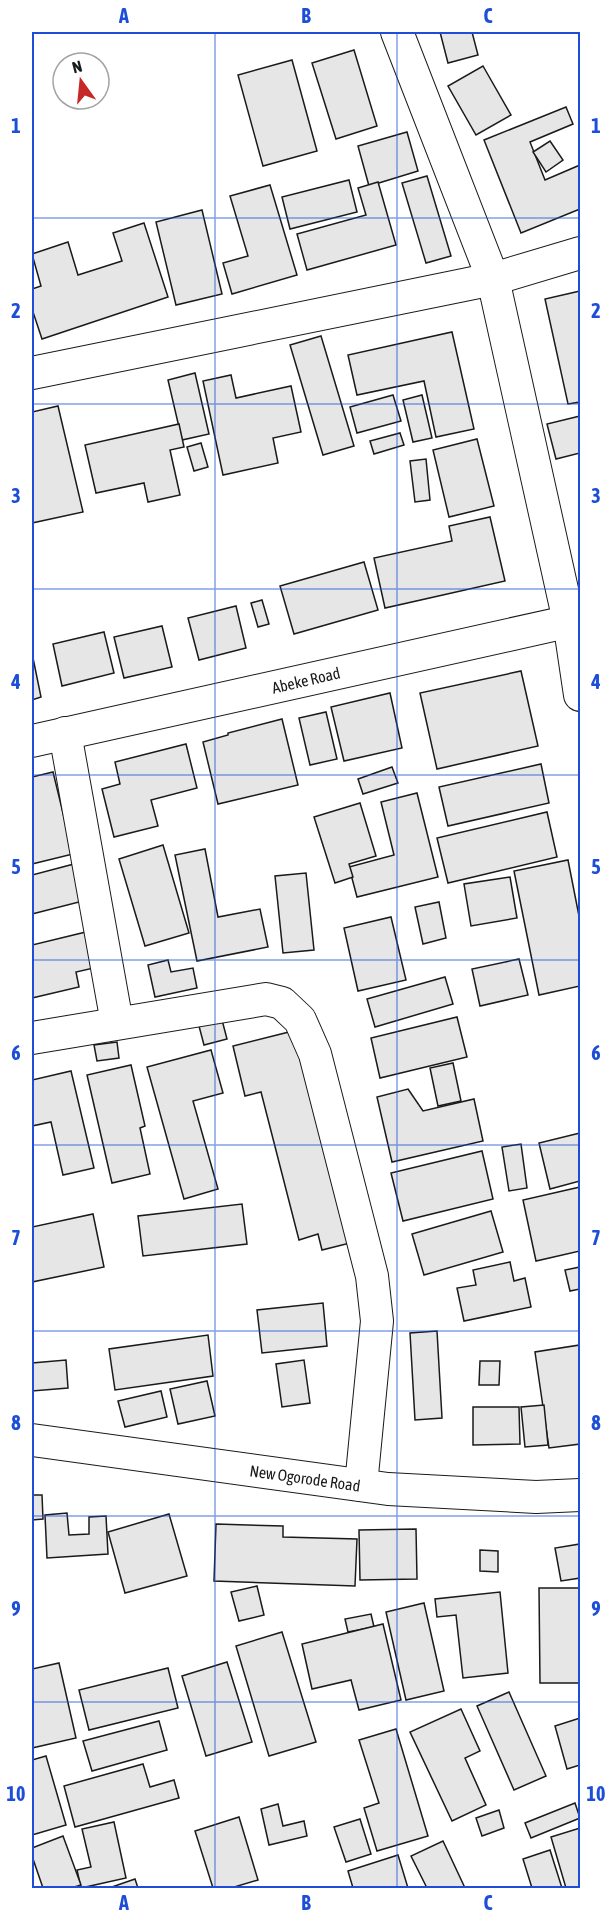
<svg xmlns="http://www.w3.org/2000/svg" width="612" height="1920" viewBox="0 0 612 1920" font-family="'Asap Condensed',sans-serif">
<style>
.building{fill:#e6e6e6;stroke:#1a1a1a;stroke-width:1.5}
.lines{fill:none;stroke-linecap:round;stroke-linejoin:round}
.minor-casing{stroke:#1a1a1a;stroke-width:34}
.minor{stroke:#fff;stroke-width:32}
.grid{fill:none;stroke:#1d4ed8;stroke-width:1.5;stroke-opacity:0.55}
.labels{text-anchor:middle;stroke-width:4.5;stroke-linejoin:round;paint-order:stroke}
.street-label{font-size:16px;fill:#1a1a1a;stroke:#fff}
.neatline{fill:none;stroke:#1d4ed8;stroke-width:2}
.grid-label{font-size:20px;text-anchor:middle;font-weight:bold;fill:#1d4ed8}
</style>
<rect width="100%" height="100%" fill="#fff"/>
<g class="building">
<path d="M440,32h32l6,23 -30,8z"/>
<path d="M354,50l23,76 -41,13 -24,-76z"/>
<path d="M292,60l25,91 -54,15 -25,-91z"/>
<path d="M483,66l28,49 -35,20 -28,-49z"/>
<path d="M566,107l7,17 -43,18 15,38 35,-15v44l-59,24 -37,-93z"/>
<path d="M407,132l11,39 -49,15 -11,-40z"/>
<path d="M550,141l13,19 -17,12 -13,-20z"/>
<path d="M427,176l24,80 -25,7 -24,-80z"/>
<path d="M349,180l8,32 -67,17 -8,-32z"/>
<path d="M378,182l18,63 -89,25 -10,-36 69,-19 -8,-27z"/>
<path d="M270,185l27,90 -65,19 -9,-31 25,-7 -18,-60z"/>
<path d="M202,210l20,84 -46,11 -20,-83z"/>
<path d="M144,223l24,74 -126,42 -10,-30v-20l9,-3 -9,-32 36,-12 10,33 44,-14 -9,-28z"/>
<path d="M580,291v111l-12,2 -23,-105z"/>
<path d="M452,332l22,97 -38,8 -12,-56 -67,14 -9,-40z"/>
<path d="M321,336l33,110 -31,9 -33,-110z"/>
<path d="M195,373l14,61 -27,6 -14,-60z"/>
<path d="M231,375l5,23 55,-12 10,46 -28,6 5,25 -55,12 -20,-94z"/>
<path d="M393,395l8,26 -44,12 -7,-26z"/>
<path d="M422,395l10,43 -19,4 -10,-42z"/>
<path d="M58,406l25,106 -51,11v-111z"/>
<path d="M580,416v37l-24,6 -9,-35z"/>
<path d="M179,424l5,23 -14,3 10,45 -32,7 -4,-19 -48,10 -11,-48z"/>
<path d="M400,433l4,12 -30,9 -4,-13z"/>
<path d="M477,439l17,67 -45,11 -16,-67z"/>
<path d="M201,443l7,24 -14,4 -7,-24z"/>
<path d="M426,459l4,41 -15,2 -5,-41z"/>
<path d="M490,517l15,64 -120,27 -11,-50 78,-17 -3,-15z"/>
<path d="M364,562l14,48 -84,24 -14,-48z"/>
<path d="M262,600l7,24 -11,3 -7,-24z"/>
<path d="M236,606l10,42 -47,12 -11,-42z"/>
<path d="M162,626l10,41 -48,11 -10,-41z"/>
<path d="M104,632l10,41 -52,13 -9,-42z"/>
<path d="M32,653l9,44 -9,3z"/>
<path d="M521,671l17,75 -101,23 -17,-76z"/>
<path d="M390,693l12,55 -58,13 -13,-54z"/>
<path d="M326,712l11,47 -27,6 -11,-47z"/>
<path d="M282,719l16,66 -80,19 -15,-62 25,-7v-2z"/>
<path d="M186,744l11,44 -46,12 7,26 -44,11 -12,-48 18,-5 -5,-22z"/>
<path d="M541,764l8,39 -101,23 -9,-39z"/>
<path d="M392,767l6,16 -35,11 -5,-15z"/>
<path d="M53,772l20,82 -41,10v-87z"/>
<path d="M417,793l21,84 -81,20 -8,-30 45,-12 -13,-53z"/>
<path d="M360,803l16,53 -27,8 4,13 -18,6 -21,-66z"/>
<path d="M547,812l10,45 -109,26 -11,-45z"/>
<path d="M163,845l26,88 -44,13 -26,-87z"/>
<path d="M205,849l13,68 42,-8 8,38 -71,14 -22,-106z"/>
<path d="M568,860l12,61v65l-41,9 -25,-124z"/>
<path d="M74,864l9,37 -51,13v-39z"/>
<path d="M306,873l8,77 -31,3 -8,-77z"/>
<path d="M510,877l7,41 -46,8 -7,-42z"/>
<path d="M439,902l7,36 -23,6 -8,-37z"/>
<path d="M391,917l15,63 -48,11 -14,-63z"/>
<path d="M90,931l8,36 -22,5 3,15 -47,11v-53z"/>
<path d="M519,959l9,36 -48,11 -8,-37z"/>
<path d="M168,960l3,12 22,-4 4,20 -42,9 -7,-32z"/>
<path d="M445,977l8,27 -78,23 -8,-28z"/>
<path d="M457,1017l10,40 -87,21 -9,-40z"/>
<path d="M222,1020l5,19 -23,6 -5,-19z"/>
<path d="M293,1031l48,187 6,-2 7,26 -32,8 -4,-16 -19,6 -38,-148 -16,4 -12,-50z"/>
<path d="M117,1042l2,16 -22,3 -3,-16z"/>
<path d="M211,1050l12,43 -30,8 25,88 -34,10 -37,-132z"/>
<path d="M453,1063l8,38 -23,5 -8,-38z"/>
<path d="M131,1065l14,61 -5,2 10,46 -38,9 -25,-108z"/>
<path d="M71,1071l23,97 -31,7 -12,-53 -19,4v-46z"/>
<path d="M408,1089l15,22 51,-12 9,42 -91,21 -15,-65z"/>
<path d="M580,1133v48l-30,8 -11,-46z"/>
<path d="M521,1144l6,44 -18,3 -7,-44z"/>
<path d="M482,1151l11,48 -90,22 -12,-48z"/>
<path d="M580,1187v64l-44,10 -13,-61z"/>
<path d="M242,1204l5,40 -104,12 -5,-40z"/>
<path d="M491,1211l12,41 -79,23 -12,-41z"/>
<path d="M93,1214l11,53 -72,15v-55z"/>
<path d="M510,1262l4,19 11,-3 6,29 -67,14 -7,-33 19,-3 -3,-15z"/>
<path d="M580,1267v22l-10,2 -5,-21z"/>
<path d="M323,1303l4,43 -65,7 -5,-43z"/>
<path d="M437,1331l5,87 -27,2 -5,-87z"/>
<path d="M208,1335l5,41 -98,14 -6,-41z"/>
<path d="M580,1345v99l-31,4 -14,-96z"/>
<path d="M66,1360l2,28 -36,3v-28z"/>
<path d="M304,1360l6,43 -28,4 -6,-43z"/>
<path d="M480,1361h20l-1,24h-20z"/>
<path d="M207,1381l8,35 -37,8 -8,-35z"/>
<path d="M161,1391l6,26 -42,10 -7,-26z"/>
<path d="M544,1405l4,40 -23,2 -4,-40z"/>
<path d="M473,1407h46l1,37 -47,1z"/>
<path d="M32,1495h10l1,24 -11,1z"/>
<path d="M67,1513l2,22 20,-1v-17l17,-1 2,38 -61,4 -2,-43z"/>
<path d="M169,1514l18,62 -62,17 -17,-61z"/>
<path d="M216,1524l67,2v11l74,2 -2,47 -141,-5z"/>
<path d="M416,1529l1,50 -57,1 -1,-50z"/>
<path d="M580,1544v34l-19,3 -6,-33z"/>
<path d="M480,1550l18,1v21l-18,-1z"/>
<path d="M257,1586l7,29 -25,6 -8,-29z"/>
<path d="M539,1588h41v95h-40z"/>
<path d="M500,1592l8,81 -45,5 -7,-63 -19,2 -2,-18z"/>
<path d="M424,1603l20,88 -38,9 -20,-88z"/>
<path d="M371,1614l3,13 -26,5 -3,-13z"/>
<path d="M383,1624l18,76 -42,10 -8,-30 -39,9 -10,-45z"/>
<path d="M282,1632l34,110 -47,14 -33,-110z"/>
<path d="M227,1662l25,80 -46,14 -24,-80z"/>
<path d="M59,1663l17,75 -44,10v-79z"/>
<path d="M168,1668l10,40 -89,22 -10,-40z"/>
<path d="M509,1692l37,84 -32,14 -37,-84z"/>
<path d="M461,1709l19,42 -15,7 21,47 -34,16 -42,-89z"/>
<path d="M580,1718v47l-13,4 -12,-43z"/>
<path d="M159,1721l8,29 -75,21 -9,-30z"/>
<path d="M396,1729l32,107 -51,15 -13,-43 15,-5 -20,-63z"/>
<path d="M46,1756l20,69 -34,10v-75z"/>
<path d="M143,1764l7,23 24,-7 5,18 -104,29 -11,-41z"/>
<path d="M575,1803l5,15 -49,20 -6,-15z"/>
<path d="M278,1804l5,22 21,-5 3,15 -38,9 -8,-36z"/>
<path d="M499,1810l5,18 -22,8 -6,-18z"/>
<path d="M239,1817l19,63 -27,8h-18l-18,-57z"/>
<path d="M360,1819l11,35 -25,8 -12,-35z"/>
<path d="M114,1822l12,56 -45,10 -4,-18 14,-3 -9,-38z"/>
<path d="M580,1828v60h-14l-15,-51z"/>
<path d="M63,1836l18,49 -10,3h-28l-11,-32v-8z"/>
<path d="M443,1841l22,47h-38l-16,-32z"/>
<path d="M550,1850l12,38h-30l-9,-29z"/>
<path d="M398,1855l10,33h-55l-5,-17z"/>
<path d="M135,1879l3,9h-29z"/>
</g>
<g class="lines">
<g class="minor-casing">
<g id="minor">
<path d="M397,32l96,247 76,342 11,74"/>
<path d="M32,373l461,-94 87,-26"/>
<path d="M65,733l52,290"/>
<path d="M32,741l548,-122"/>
<path d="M32,1038l234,-39 16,4 18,17 15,34 57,222 5,45 -16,164"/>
<path d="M32,1440l356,49 148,8 44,-2"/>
</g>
</g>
<use href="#minor" class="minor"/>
</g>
<path class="grid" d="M215,32v1856M397,32v1856M32,218h548M32,404h548M32,589h548M32,775h548M32,960h548M32,1145h548M32,1331h548M32,1516h548M32,1702h548"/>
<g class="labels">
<g class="street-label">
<text transform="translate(306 680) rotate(-13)" y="6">Abeke Road</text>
<text transform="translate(305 1478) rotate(8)" y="6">New Ogorode Road</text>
</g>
</g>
<rect width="612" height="1920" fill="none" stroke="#ffffff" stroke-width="66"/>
<g transform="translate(81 81) rotate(345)"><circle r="28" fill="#ffffff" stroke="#a3a3a3" stroke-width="1.5"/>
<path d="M0-4.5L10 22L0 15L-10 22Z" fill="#c62828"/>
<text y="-9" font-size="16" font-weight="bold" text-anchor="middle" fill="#1a1a1a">N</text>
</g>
<rect x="33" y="33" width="546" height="1854" class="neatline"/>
<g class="grid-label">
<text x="124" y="23">A</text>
<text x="306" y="23">B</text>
<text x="488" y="23">C</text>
<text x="16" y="133">1</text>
<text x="596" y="133">1</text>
<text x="16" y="318">2</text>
<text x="596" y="318">2</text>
<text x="16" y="503">3</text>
<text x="596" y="503">3</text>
<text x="16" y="689">4</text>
<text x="596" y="689">4</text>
<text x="16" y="874">5</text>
<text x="596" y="874">5</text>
<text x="16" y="1060">6</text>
<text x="596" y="1060">6</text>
<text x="16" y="1245">7</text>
<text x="596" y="1245">7</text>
<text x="16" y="1430">8</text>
<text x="596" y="1430">8</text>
<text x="16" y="1616">9</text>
<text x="596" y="1616">9</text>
<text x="16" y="1801">10</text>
<text x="596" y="1801">10</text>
<text x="124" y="1910">A</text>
<text x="306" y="1910">B</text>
<text x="488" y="1910">C</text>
</g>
</svg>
